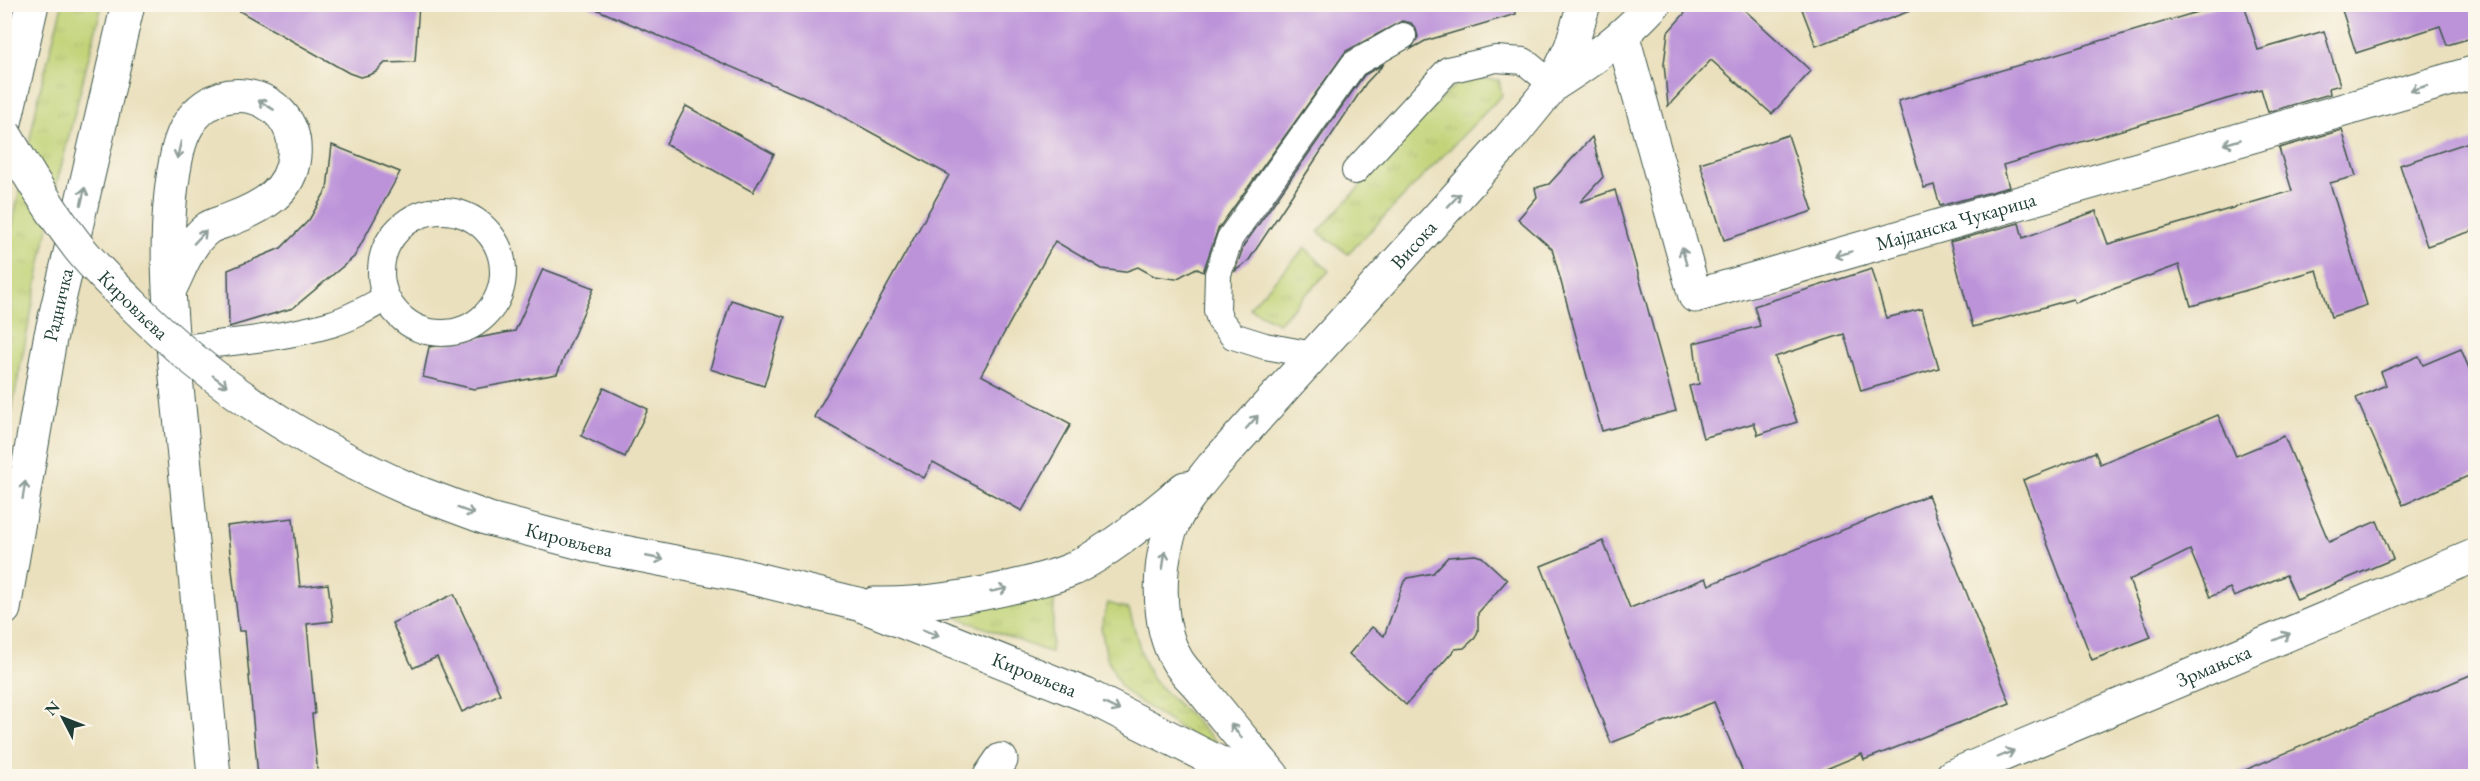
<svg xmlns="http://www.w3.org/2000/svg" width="2480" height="781" viewBox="0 0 2480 781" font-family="'EB Garamond',serif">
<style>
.grass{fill:url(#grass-tufts);stroke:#708854;stroke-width:1.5}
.building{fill:#bc93d9}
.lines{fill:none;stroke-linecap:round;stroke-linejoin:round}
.lane-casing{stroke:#3d5549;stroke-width:28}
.street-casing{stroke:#3d5549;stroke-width:35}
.secondary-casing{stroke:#3d5549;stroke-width:35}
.primary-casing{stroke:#3d5549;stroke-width:35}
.lane{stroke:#fff;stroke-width:26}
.street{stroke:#fff;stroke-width:33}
.secondary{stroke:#fff;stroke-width:33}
.primary{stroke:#fff;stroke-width:33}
.secondary-bridge-casing{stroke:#3d5549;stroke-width:35;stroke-linecap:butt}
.secondary-bridge{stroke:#fff;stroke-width:33}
.oneway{stroke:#8f9e9a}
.labels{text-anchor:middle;stroke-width:4.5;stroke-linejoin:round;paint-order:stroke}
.street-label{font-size:20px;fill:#1f3d34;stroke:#fbf7ec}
</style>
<defs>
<pattern id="grass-tufts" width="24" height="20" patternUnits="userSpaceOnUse" patternTransform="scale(1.5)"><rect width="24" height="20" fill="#c0d275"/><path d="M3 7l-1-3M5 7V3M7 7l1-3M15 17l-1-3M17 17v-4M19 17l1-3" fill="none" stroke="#a5b566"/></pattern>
</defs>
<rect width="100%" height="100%" fill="#fbf7ec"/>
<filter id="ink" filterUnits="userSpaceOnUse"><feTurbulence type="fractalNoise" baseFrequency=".0167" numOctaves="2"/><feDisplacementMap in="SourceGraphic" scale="12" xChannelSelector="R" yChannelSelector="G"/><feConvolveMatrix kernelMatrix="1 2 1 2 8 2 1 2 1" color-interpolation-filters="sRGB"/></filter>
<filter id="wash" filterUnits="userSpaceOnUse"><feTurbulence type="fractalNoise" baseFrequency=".008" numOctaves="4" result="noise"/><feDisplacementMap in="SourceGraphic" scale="24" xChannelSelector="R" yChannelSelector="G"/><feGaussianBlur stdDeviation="1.35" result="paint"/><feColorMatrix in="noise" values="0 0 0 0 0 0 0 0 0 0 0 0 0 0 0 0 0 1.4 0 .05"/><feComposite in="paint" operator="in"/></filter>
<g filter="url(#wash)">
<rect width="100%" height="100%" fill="#eae0bd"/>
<g class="grass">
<path d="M62,5h40l-46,182 -51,257v-94l6,-43 -4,-55 33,-162z"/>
<path d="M1467,77l32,3 3,15 -154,159 -30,-22 129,-140z"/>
<path d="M1305,248l24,23 -51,52 -29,-15z"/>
<path d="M1055,591l-4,62 -100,-38z"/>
<path d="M1108,603l21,6 14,50 10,21 72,70 -4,5 -86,-56 -14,-12 -14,-29 -6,-30z"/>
</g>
<g id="blocks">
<g class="building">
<path d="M227,4h192l-4,58 -30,1 -9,9 -7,3 -9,2 -11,-4z"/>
<path d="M584,4h931l1,10 -91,27 -14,8 7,-12 -2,-8 -5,-6 -9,-2 -56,30 -128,178 -15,43 -7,-4 -20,11 -22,-3 -16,-9 -14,5 -22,-3 -47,-28 -74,134 90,49 -49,87 -89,-49 -9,16 -110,-61 135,-242 -126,-69z"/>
<path d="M1693,4h45l73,67 -39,43 -61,-54 -43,46 -4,-42 4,-32z"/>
<path d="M1800,4h117l1,4 -102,38z"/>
<path d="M2224,4h20l14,46 66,-19 16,54 -11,3 1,6 -62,18 -7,-23 -258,76 6,22 -69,19 -6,-21 -10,3 -26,-87z"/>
<path d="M2340,4h135v33l-28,8 -7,-19 -84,27z"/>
<path d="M1384,64l-18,19 -117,177 -14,11 9,-26 120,-170z"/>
<path d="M686,106l88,48 -21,38 -87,-48z"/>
<path d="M2342,130l14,46 -26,7 37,122 -36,12 -14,-47 -126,36 -12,-41 -104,38 -2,-4 -100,28 -23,-85 69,-19 4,15 73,-27 12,33 184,-53 -13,-43z"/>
<path d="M1788,135l25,76 -89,29 -24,-77z"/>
<path d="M1592,137l11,40 -23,25 35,-12 61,221 -74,20 -50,-182 -34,-30 19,-22 -2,-9 14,-4z"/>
<path d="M2475,140v90l-48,16 -27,-81z"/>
<path d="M332,145l68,27 -46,85 -61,51 -64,19 -1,-57 53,-22 28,-28 18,-31z"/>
<path d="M543,269l51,19 -37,86 -83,15 -51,-12 6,-30 86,-16z"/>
<path d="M1872,269l14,49 36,-9 17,59 -78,23 -17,-57 -69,23 22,65 -39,13 -4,-12 -51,15 -14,-52 10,-2 -5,-41 66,-17 -6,-20z"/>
<path d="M731,300l54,17 -21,69 -54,-17z"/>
<path d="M2461,349l14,34v90l-72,32 -47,-107 30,-13 -5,-13 38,-16 4,9z"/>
<path d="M604,388l44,21 -23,48 -44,-21z"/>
<path d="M2218,415l18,41 48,-20 45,106 48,-21 16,38 -96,41 -11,-25 -52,22 -4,-9 -20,9 -20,-47 -61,30 22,57 -59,23 -69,-180 72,-28 5,12z"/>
<path d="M1928,495l82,208 -146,57 -2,-6 -55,23h-62l-31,-75 -103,41 -70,-177 62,-25 27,67 76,-30 3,7z"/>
<path d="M293,518l7,69 28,-3 5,37 -26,3 8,90h-3l6,61 -60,2 -13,-146h-6l-12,-105z"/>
<path d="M1475,555l7,2 25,23 -29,33v18l-3,7 -11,10 -9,1 -49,56 -57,-51 23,-27 12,9 19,-52 5,-6 25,-5 15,-16z"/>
<path d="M454,594l46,100 -38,18 -25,-55 -24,11 -21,-45z"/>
<path d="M2475,673v104h-244v-1z"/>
</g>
</g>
</g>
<g filter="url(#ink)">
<use href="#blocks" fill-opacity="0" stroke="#3d5549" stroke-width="1.5"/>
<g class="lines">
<g class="lane-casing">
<g id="lane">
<path d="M1355,171l93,-101 48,-11 28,2 29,24"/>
<circle cx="442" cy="272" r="61"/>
<path d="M174,349c52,-7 106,-10 157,-25 20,-6 37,-16 55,-26"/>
<path d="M1313,355l-48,-9 -32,-10 -13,-16 -3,-10 1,-36 12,-36 124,-174 49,-28"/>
</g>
</g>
<g class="street-casing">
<g id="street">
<path id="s1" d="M1623,37l72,259 781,-224"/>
<path d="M171,287c10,-20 18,-45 37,-59 6,-4 16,-6 23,-9 31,-12 60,-27 63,-63 6,-68 -96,-90 -116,-6 -20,88 -5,196 4,286 11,113 21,227 32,340"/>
<path d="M990,776l11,-16"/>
<path id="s2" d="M1952,776l524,-221"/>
</g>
</g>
<g class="secondary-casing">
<g id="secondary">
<path d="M1553,85c41,-26 67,-45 101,-81"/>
<path id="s3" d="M411,490l78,29 104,27 143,28 122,30 228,91 159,81"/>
<path d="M874,604c53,1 104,-8 155,-21 14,-4 31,-8 44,-14 41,-21 76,-52 112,-81"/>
<path id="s4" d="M1273,776c-23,-28 -47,-56 -70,-85 -8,-10 -20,-20 -26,-31 -21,-35 -20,-101 -3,-138 9,-21 25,-38 39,-56l296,-327 44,-54 18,-38 13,-43"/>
</g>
</g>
<g class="primary-casing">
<g id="primary">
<path d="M4,127l28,-123"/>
<path id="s5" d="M4,609l46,-270 78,-335"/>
</g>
</g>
<use href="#lane" class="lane"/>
<use href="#street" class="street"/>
<use href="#secondary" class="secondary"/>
<use href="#primary" class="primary"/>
<g class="secondary-bridge-casing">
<g id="secondary-bridge">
<path id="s6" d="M4,133c23,39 47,79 75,115 16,20 35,38 53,56 83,83 172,139 279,186"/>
</g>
</g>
<use href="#secondary-bridge" class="secondary-bridge"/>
</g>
<defs><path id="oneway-shaft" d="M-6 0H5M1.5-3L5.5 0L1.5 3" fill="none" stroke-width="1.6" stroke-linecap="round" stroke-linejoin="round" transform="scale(1.5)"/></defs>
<g class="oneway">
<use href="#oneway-shaft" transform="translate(2419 88) rotate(164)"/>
<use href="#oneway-shaft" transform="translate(266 105) rotate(-149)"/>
<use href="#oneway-shaft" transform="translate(2232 142) rotate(164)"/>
<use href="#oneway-shaft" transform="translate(179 150) rotate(103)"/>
<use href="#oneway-shaft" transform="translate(83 196) rotate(-77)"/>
<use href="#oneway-shaft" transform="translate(1454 200) rotate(-47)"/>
<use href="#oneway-shaft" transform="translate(200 237) rotate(-47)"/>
<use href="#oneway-shaft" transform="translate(1843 254) rotate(164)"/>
<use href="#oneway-shaft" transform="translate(1684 256) rotate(-106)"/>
<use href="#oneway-shaft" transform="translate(220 381) rotate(37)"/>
<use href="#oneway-shaft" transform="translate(1252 422) rotate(-48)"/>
<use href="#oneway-shaft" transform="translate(24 490) rotate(-81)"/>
<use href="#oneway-shaft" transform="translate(466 511) rotate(20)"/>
<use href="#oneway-shaft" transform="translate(655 558) rotate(11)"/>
<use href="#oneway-shaft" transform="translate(1164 560) rotate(-82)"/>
<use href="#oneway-shaft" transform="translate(999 590) rotate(-12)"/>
<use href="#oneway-shaft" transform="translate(931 633) rotate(22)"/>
<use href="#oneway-shaft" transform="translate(2282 637) rotate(-23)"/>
<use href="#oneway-shaft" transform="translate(1112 707) rotate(26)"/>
<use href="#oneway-shaft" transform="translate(1236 731) rotate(-129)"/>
<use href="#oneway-shaft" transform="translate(2006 754) rotate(-23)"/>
</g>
</g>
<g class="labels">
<g class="street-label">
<text dy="7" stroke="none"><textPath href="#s1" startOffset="540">Мајданска Чукарица</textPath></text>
<text dy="7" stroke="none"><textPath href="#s4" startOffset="660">Висока</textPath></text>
<text dy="7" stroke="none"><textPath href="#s6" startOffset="216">Кировљева</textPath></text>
<text dy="7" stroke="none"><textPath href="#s5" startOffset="309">Радничка</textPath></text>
<text dy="7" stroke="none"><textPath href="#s3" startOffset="166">Кировљева</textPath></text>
<text dy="7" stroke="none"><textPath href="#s2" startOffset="284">Зрмањска</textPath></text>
<text dy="7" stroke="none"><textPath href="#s3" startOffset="652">Кировљева</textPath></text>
</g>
</g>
<rect width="2480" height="781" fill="none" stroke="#fbf7ec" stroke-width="24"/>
<g transform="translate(63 718) rotate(312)" stroke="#fbf7ec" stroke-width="4.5" paint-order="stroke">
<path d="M0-4.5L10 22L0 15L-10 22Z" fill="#1f3d34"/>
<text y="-9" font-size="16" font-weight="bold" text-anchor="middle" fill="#1f3d34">N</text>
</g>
</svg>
